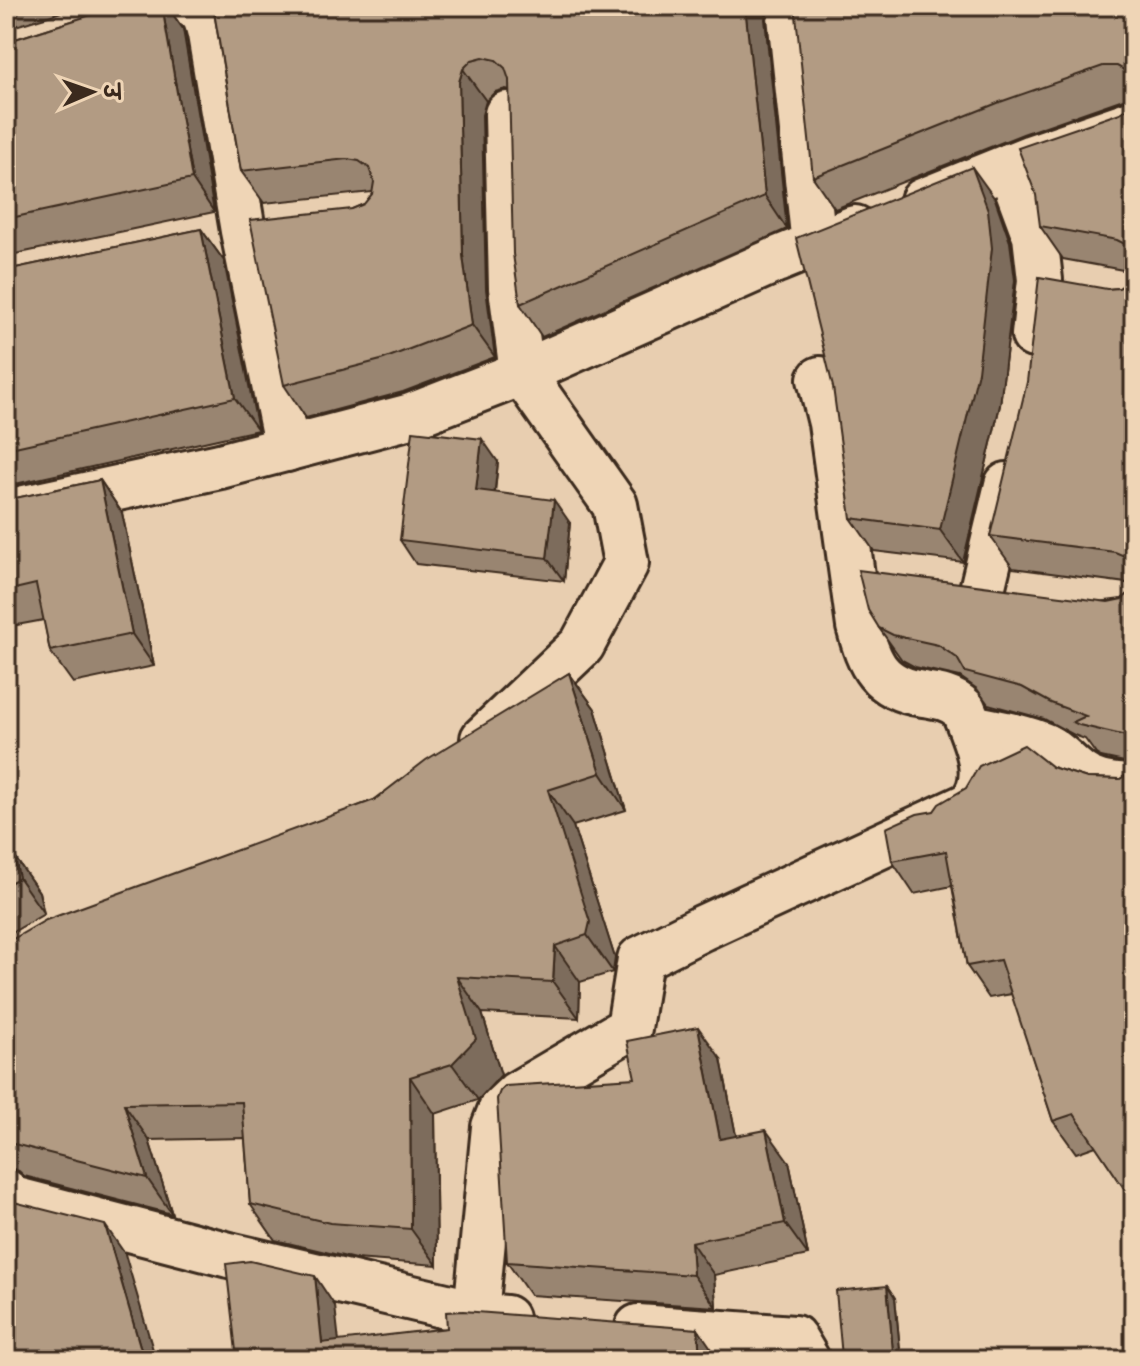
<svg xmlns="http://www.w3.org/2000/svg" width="1140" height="1366" viewBox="0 0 1140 1366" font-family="'Architects Daughter','Playpen Sans Deva',sans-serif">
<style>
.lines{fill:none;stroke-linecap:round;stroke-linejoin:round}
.minor-casing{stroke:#3b2a1e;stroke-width:50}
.minor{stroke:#efd5b6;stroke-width:44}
.wall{fill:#998571;stroke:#3b2a1e;stroke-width:2}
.shaded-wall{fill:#7d6c5c;stroke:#3b2a1e;stroke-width:2}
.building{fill:#b29b83;stroke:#3b2a1e;stroke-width:2}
</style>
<rect width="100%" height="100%" fill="#e8ceb0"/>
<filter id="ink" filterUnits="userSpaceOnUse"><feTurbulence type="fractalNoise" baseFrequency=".0125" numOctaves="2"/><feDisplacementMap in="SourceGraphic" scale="16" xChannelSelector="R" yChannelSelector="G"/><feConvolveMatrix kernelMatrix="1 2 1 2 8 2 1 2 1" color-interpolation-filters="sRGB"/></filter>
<g filter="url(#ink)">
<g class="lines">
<g class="minor-casing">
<g id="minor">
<path d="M193,6c12,5 14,16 17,28l33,197 44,218"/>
<path d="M790,16l24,229"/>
<path d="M1009,166l26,70 5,44 -6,55"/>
<path d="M923,201l109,-44 102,-35"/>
<path d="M6,512l214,-46 191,-50 111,-43 254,-113 79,-32"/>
<path d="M982,590l25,-105"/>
<path d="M971,727c24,5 51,9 74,19 14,7 22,18 34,27 17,13 35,12 55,15"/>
<path d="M483,739l99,-94 44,-82 -11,-58 -93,-132 -11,-85 -4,-174"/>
<path d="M6,1192l3,6 220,57 264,62 13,1"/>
<path d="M476,1313l18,-186 7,-18 16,-15 112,-66 11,-69 62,-31 267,-123c26,-25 6,-67 -6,-96 -11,-11 -25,-13 -40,-15 -44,-6 -54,-30 -64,-68l-28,-203 -11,-44"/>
<path d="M638,1327l156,11 13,22"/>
</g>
</g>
<use href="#minor" class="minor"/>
</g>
<g class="wall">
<path d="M6,6h75l-75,23z"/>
<path d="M119,6h48l16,23 31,183 -208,44v-214z"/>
<path d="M213,6l552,13 22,210 -245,108 -22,-33 -10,-214 -4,-1 -11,3 -9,9 -4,14 4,174 9,68 -92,35 -97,26 -22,-33 68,-176 12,-5 8,-10v-2l-108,11 -23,-32z"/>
<path d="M1134,6v92h-8l-103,36 -188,75 -22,-32z"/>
<path d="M1134,99v173l-71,-13 -23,-33 80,-113 10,-6z"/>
<path d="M995,199l15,43 5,38 -15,125 -37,157 -89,-11 -23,-33z"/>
<path d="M201,229l23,32 34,169 -252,56v-216z"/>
<path d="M1134,273v311l-121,-16 -23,-32 117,-247 12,-1 12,-8z"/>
<path d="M498,462l-3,31 75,30 -6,58 -148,-17 -16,-24z"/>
<path d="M100,480l22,33 32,153 -81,17 -23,-32 -6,-31 -38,7v-127z"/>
<path d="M1134,585v618l-38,-57 -20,7 -23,-32 -41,-127 -23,4 -22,-32 -15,-80 -38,8 -22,-33 42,-50 118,-44 35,11 33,1 11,-7 3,-8 -33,-7 -5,-3 -11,-15 -11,-4 -30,-16 -56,-15 -11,-15 -17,-12 -45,-10 -13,-7 -23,-32 243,-29 10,-8z"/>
<path d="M569,673l26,36 31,101 -53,16 42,132 -2,14 -33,10 -1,36 -97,-5 19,62 -23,25 -43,14 2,151 -82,-6 -80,-19 -25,-36 -5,-66 -96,2 23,74 -148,-38 -5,-5 -11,-4 -2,-3v-221l368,-143z"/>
<path d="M14,856l25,36 5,22 -38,22v-79z"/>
<path d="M721,1059l15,77 53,26 19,93 -94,20 2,32 -186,-12 -23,-33 128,-184z"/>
<path d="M887,1286l8,12 6,62h-57l-2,-3z"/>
</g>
<g class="shaded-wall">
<path d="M162,6h5l16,23 31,183 -22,-33z"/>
<path d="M745,6h22l-2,13 22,210 -22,-33z"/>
<path d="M463,69l23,32 -4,14 4,174 9,68 -23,-32 -9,-69 -4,-174z"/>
<path d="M972,167l23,32 15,43 5,38 -15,125 -37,157 -23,-32z"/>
<path d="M201,229l23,32 34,169 -23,-32z"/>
<path d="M482,439l16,23 -6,52 -16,-24z"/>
<path d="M100,480l22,33 32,153 -22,-32z"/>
<path d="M554,500l16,23 -6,58 -17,-23z"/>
<path d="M569,673l26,36 31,101 -25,-37z"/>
<path d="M548,790l25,36 42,132 -2,14 -26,-37z"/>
<path d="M14,856l25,36 5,22 -25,-36z"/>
<path d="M555,946l25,36 -1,36 -26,-36z"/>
<path d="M457,977l25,36 19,62 -23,25 -26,-36z"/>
<path d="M698,1027l23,32 22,112 -23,-32z"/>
<path d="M410,1077l25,37 2,151 -26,-36z"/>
<path d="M124,1104l25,36 23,74 -25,-36z"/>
<path d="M766,1130l23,32 19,93 -23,-32z"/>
<path d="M105,1225l20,29 31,106h-12z"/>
<path d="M691,1242l23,33 2,32 -23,-32z"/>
<path d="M315,1276l20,30 6,54 -19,-17z"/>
<path d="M887,1286l8,12 6,62h-3l-5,-8z"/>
<path d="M698,1329l20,29v2h-18z"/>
</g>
<g class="building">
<path d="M119,6h43l30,173 -186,40v-177z"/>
<path d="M213,6h532l20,190 -245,108 -7,-50 -4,-174 -4,-12 -9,-8 -13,-3 -11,3 -9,9 -4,13 4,174 9,69 -91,35 -97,25 -34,-165 102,-11 12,-5 8,-10 2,-12 -5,-14 -10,-7 -12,-2 -106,12z"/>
<path d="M795,6h339v74l-6,-8 -11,-6h-14l-103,36 -187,75z"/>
<path d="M1134,99v156l-7,-10 -10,-5 -77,-14 -4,-31 -18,-47 102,-35 10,-6z"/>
<path d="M972,167l16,43 4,38 -14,124 -38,158 -89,-12 -18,-131 -37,-149z"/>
<path d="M201,229l34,169 -229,51v-179z"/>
<path d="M1134,273v293l-7,-9 -12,-5 -125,-16 37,-154 12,-105 68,12 12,-1 12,-8z"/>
<path d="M413,431l69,8 -6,51 78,10 -7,58 -147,-18z"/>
<path d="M100,480l32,154 -82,17 -14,-67 -30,7v-91z"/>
<path d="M858,570l250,32 14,-3 10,-8 2,-6v161l-8,-10 -47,-11 -6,-3 13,-6 -35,-13 -29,-16 -57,-15 -8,-14 -19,-13 -45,-10 -14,-7 -11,-18z"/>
<path d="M569,673l32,100 -53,17 42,132 -3,13 -32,11 -2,36 -96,-5 19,62 -24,25 -42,13 1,152 -81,-6 -80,-19 -8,-102 -118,2 23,74 -141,-36v-199l40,-23 328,-120 52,-40z"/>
<path d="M1024,745l28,22 35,11 33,1 11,-7 3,-8v439l-60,-89 -21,7 -53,-161 -33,6 -21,-115 -54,10 -6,-33 31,-14 17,-3 5,-7 27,-16 13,-22z"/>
<path d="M14,856l5,22 -13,7v-28z"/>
<path d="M698,1027l22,112 46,-9 19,93 -94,19 2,33 -186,-13 -10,-163 3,-8 5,-5 130,-8 -8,-37z"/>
<path d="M6,1200l99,25 39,135h-138z"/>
<path d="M250,1261l65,15 7,67 125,-15 -1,-16 17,-1 235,18 2,31h-463l-11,-96z"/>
<path d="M887,1286l6,66 -51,5 -6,-66z"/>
</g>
</g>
<rect width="1140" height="1366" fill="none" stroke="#efd5b6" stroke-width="32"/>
<rect x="16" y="16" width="1108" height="1334" fill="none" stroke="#3b2a1e" stroke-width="3" filter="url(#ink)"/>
<g transform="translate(92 92) rotate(88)" stroke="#efd5b6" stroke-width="6" paint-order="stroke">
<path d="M0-6L14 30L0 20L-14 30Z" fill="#3b2a1e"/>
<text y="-12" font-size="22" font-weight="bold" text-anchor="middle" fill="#3b2a1e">उ</text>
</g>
</svg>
